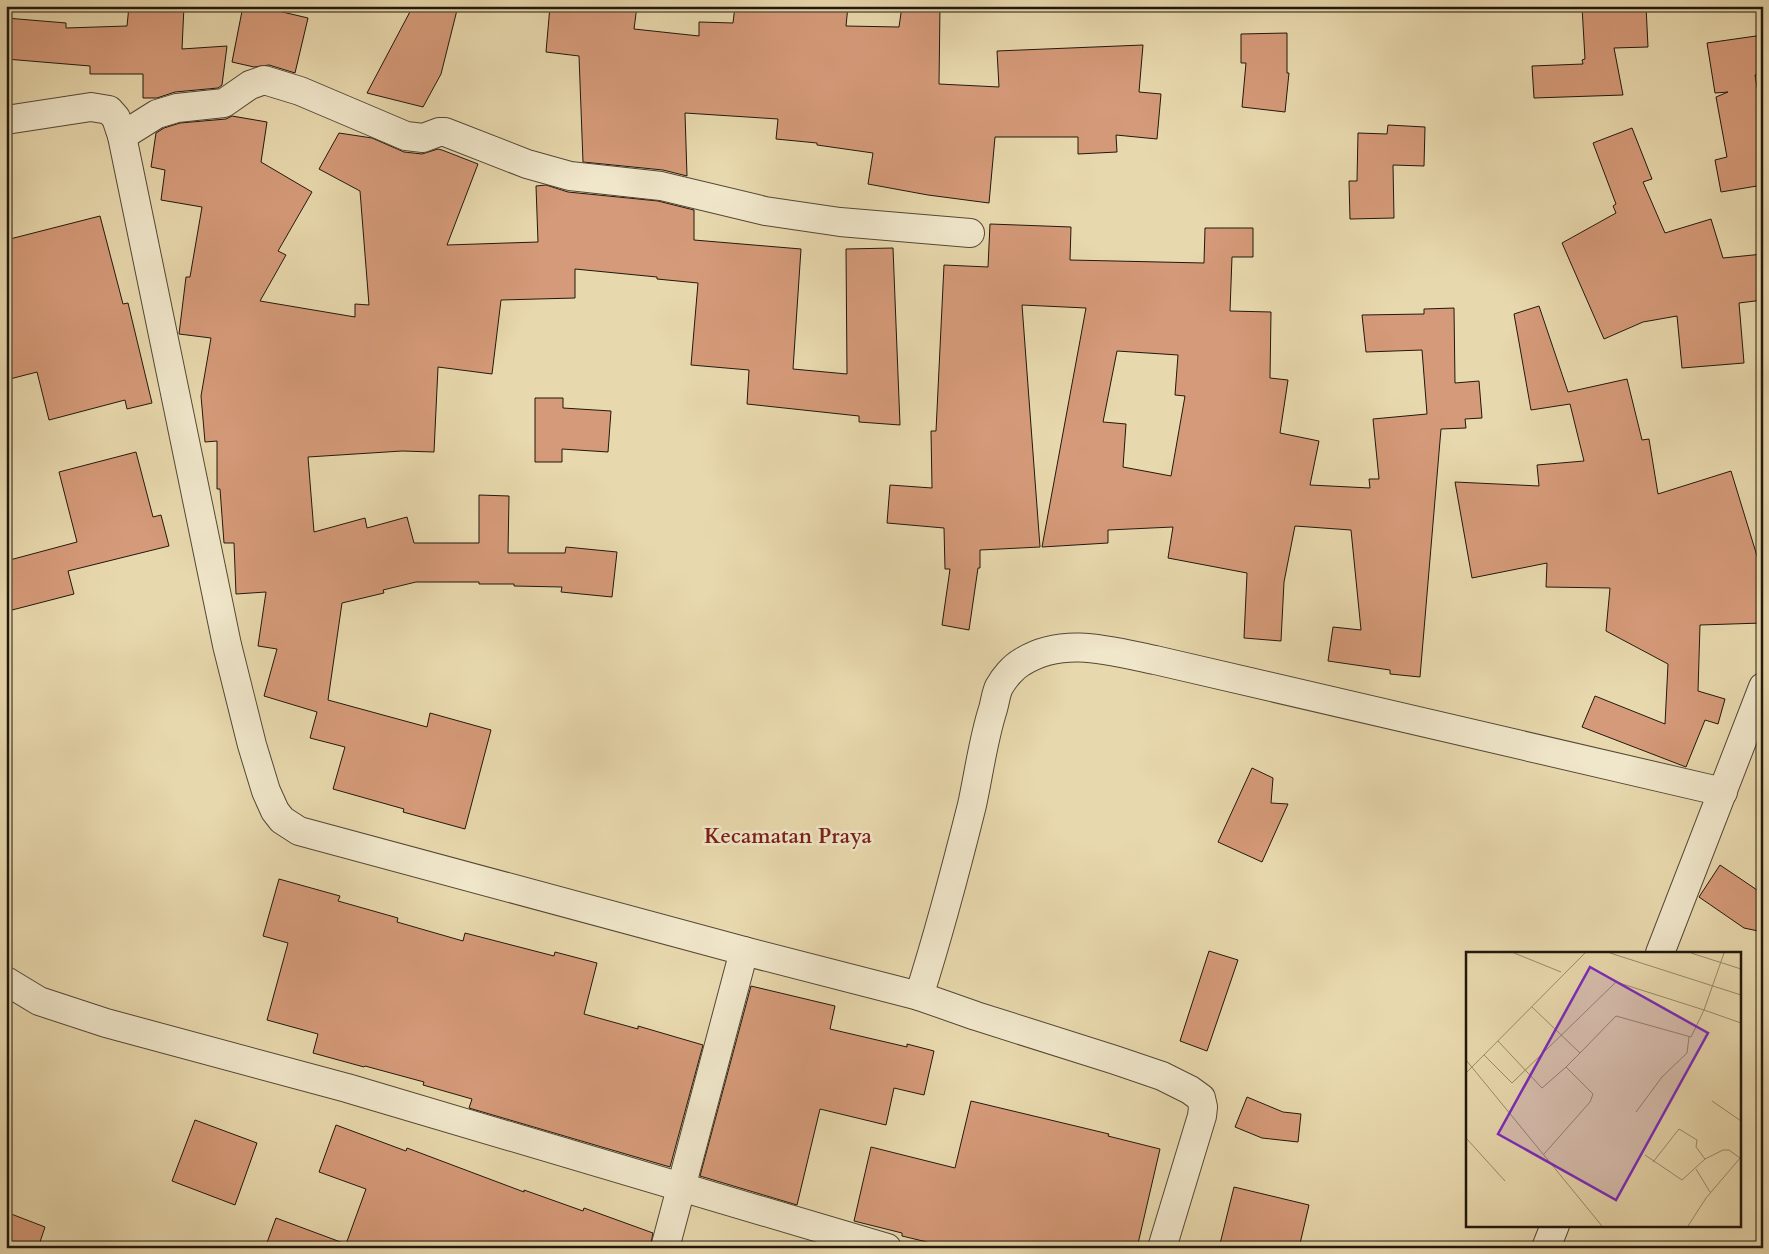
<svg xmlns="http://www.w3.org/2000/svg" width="1769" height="1254" viewBox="0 0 1769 1254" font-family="Cardo,serif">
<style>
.building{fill:#d59a79;stroke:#21180d;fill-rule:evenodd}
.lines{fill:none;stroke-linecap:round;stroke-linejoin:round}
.street-casing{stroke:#534835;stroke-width:30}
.street{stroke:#f0e6ca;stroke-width:28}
.labels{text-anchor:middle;stroke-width:5;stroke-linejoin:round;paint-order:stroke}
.district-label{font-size:21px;font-weight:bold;fill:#7a1f14;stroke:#f0e6ca}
.inset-road{fill:none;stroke:#988b6d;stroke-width:1}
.view{fill:#7b2cbf;fill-opacity:0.15;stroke:#7b2cbf;stroke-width:2.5}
.inset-edge{fill:none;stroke:#21180d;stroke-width:2.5}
</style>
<rect width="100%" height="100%" fill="#e8d8ad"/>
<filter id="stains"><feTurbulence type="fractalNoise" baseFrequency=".004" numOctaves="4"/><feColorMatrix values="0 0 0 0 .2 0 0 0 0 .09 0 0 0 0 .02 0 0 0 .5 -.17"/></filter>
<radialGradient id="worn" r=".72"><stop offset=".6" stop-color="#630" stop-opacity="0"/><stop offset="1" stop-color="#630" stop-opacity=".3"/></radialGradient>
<g class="building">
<path d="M129,6h55l-2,43 45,-3 -5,39 -4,3 -43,4 -18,6h-14v-24h-53v-8l-84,-7v-41l60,5v5l61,-2z"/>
<path d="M243,6h14l51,12 -13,55 -26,-8 -15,2 -22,-5z"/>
<path d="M413,6h45l-17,68 -18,33 -56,-14z"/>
<path d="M550,6h87l-3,23 65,7v-14l34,1 2,-17h113l-2,20 53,1 3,-21h38l-1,78 60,3 -2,-36 146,-6 -4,47 22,2 -4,45 -41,-4 1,17 -39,2v-17h-83l-6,66 -61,-8 -60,-11 5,-31 -56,-8v-2l-41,-4 2,-20 -93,-6 2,63 -24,-6 -80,-8 -4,-106 -33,-4z"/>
<path d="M1604,6h42l2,41 -34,1 9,47 -89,3 -2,-32 51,-2 -1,-4 3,-1 -3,-52z"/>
<path d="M1287,33v40h2l-4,39 -43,-5 4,-44h-5v-29z"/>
<path d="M1763,35v39l-8,1 8,47v63l-42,7 -6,-32 12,-3 -11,-60 12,-5 -13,1 -8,-50z"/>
<path d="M232,116l35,6 -6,40 51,30 -34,59 8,4 -26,46 95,16v-13l14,1 -9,-114 -41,-22 20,-36 33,5 32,14 18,2 16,-5 4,1 36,14 -31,81 91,-3 -2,-56 10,-1 22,7 90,9 36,9v30l107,9 -8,120 54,5 -1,-125 47,-1 7,177 -41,-3v-6l-112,-12 2,-34 -58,-5 7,-82 -41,-4v-2l-82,-8v29l-74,2 -9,74 -54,-7 -4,85 -32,-1 -94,6 6,75 51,-14 2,10 40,-11 7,26h65v-48l30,1 -1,57h57l1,-6 51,5 -5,45 -51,-5 1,-5 -48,-1v-2h-35v-2h-63l-33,8 1,3 -42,10 -14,97 99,27 3,-14 61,17 -26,99 -62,-17 1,-3 -71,-20 12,-42 -35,-9 7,-26 -53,-16 13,-47 -19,-3 8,-54 -30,2 -2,-51h-10l-4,-54h-3v-48l-12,1 -4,-46 10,-58 -32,-4 7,-57h4l12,-70 -41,-7 4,-30 -14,-3 5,-34 8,-5 16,-5 46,-4z"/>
<path d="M1388,125l37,2 -1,39 -31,-1 1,53 -44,1 -1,-38h8l1,-48 29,1z"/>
<path d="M1632,128l20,51 -9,3 22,51 46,-14 12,39 40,-4v46l-24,3 5,60 -62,5 -5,-52 -34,6 -39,17 -42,-96 54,-30 -3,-7 3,-2 -23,-61z"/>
<path d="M100,216l23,88 5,-1 24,100 -25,6 -2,-9 -76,20 -12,-48 -31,8v-140z"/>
<path d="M990,224l81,3 -1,33 134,3 1,-35h48v29h-21l-2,54 41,1 -1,66 18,2 -8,53 39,8 -9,44 60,3 -1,-9h10l-6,-60 54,-5 -5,-64 -56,2 -4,-37 62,-1v-5l30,-1 1,75 24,-2 3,37 -17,1 1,9 -25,1 -21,248 -30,-3v-4l-62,-9 5,-34 28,3 -10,-100 -56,-4 -11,56 -3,59 -37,-3 3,-65 -79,-15 5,-31 -65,3v13l-66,4 44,-239 -64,-3 18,242 -60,3v18h-2l-9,62 -27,-5 8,-56h-5l-1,-41 -57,-5 3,-38 42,3 -1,-57h5l8,-166 44,2zM1117,351l61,4 -3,40 10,1 -14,80 -48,-9 3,-43 -23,-2z"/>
<path d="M1539,306l29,86 59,-13 15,61 7,-1 9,55 73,-23 30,98 1,54 -62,2 -2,66 27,8 -7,25 -13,-4 -19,47 -104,-40 13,-31 70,28 3,-60 -62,-33 4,-43 -64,-1 1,-24 -75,15 -17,-96 84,4 -2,-21 47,-4 -14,-57 -39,6 -17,-96z"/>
<path d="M535,398h28v10l48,3 -3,41 -46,-3v13h-27z"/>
<path d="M136,452l17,65 8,-2 8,31 -101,25 6,23 -62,16 -6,-21v-28l71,-19 -18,-70z"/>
<path d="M1252,768l21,10 -2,25 17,1 -26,58 -44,-20z"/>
<path d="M1720,865l43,29v38l-19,-4 -45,-31z"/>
<path d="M279,879l61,17 -2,5 60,17 -1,4 66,19 2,-8 89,23 1,-4 42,11 -13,51 54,15v-3l65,19 -33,122 -201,-59 3,-9 -49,-14 1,-3 -59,-16 -1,1 -51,-14 5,-19 -51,-14 21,-77 -25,-7z"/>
<path d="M1209,951l29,9 -31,91 -27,-10z"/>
<path d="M751,986l84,20 -5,23 77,18v-3l27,7 -10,44 -30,-7 -8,37 -66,-16 -23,96 -97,-29z"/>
<path d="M1247,1097l36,15 18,2 -3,28 -36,-4 -27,-11z"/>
<path d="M971,1101l138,33 -1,2 52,13 -23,99h-211l1,-6 -25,-6v-3l-48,-12 17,-74 84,21z"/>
<path d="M195,1120l62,23 -22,62 -63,-24z"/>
<path d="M336,1125l70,26 1,-3 117,44v-2l59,21 1,-3 69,25 -3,15h-385l11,-30 70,26 20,-55 -47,-17z"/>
<path d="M1234,1187l75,18 -10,43h-80z"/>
<path d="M6,1212l39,15 -7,21h-32z"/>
</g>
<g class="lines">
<g class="street-casing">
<g id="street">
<path d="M6,120l85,-13 18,3 7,8 6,18 105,509 25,100 14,46 9,20 7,9 17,11 445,120"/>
<path d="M122,136l35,-22 20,-6 47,-5 26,-18 14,-5 36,11 106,45 17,2 16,-6h6l82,32 43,12 91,10 104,25 75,11 130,11"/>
<path d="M1660,953l103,-266"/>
<path d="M6,981l33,20 67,22 241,65 540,160"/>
<path d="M919,996l57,20 139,44 47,16 28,14 11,8 2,9 -1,9 -40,132"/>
<path d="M665,1248l79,-297 175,45c20,-63 37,-127 53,-191 7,-32 11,-65 21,-96 2,-7 3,-16 6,-22 5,-9 14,-20 23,-25 41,-26 89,-11 133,-2l568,132"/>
<path d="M1546,1248l9,-23"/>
</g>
</g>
<use href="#street" class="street"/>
</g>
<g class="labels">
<g class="district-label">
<text x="788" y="843">Kecamatan Praya</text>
</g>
</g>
<g transform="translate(1466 952)">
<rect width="275" height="275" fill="#e8d8ad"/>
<path class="inset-road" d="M48,1l47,19M144,1l131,42M225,1l50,16M258,1l-20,57 37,13M66,55l48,46 -14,14 27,27 -3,8 -46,52M32,89l44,47 24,-21M18,103l28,28 104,-101 88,28 -13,27 -75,-21 -36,37M0,108l136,166M0,121l119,-120M246,149l29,20M170,160l26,-35 25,-24 2,-16M0,186l39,43M179,203l37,25 23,-21 18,-9h6l11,8M187,210l26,-33 18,11 -1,7 9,12M230,217l14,23M222,274l18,-28 35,-41"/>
<path class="view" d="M124,15l118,66 -92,167 -118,-66z"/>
<rect width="275" height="275" class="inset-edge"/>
</g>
<rect width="1769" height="1254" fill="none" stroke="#e8d8ad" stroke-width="25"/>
<rect x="8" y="8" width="1754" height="1239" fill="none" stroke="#21180d" stroke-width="2.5"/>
<rect x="12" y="12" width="1744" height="1229" fill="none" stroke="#21180d"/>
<rect width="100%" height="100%" filter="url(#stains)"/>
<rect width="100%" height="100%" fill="url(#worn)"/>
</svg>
